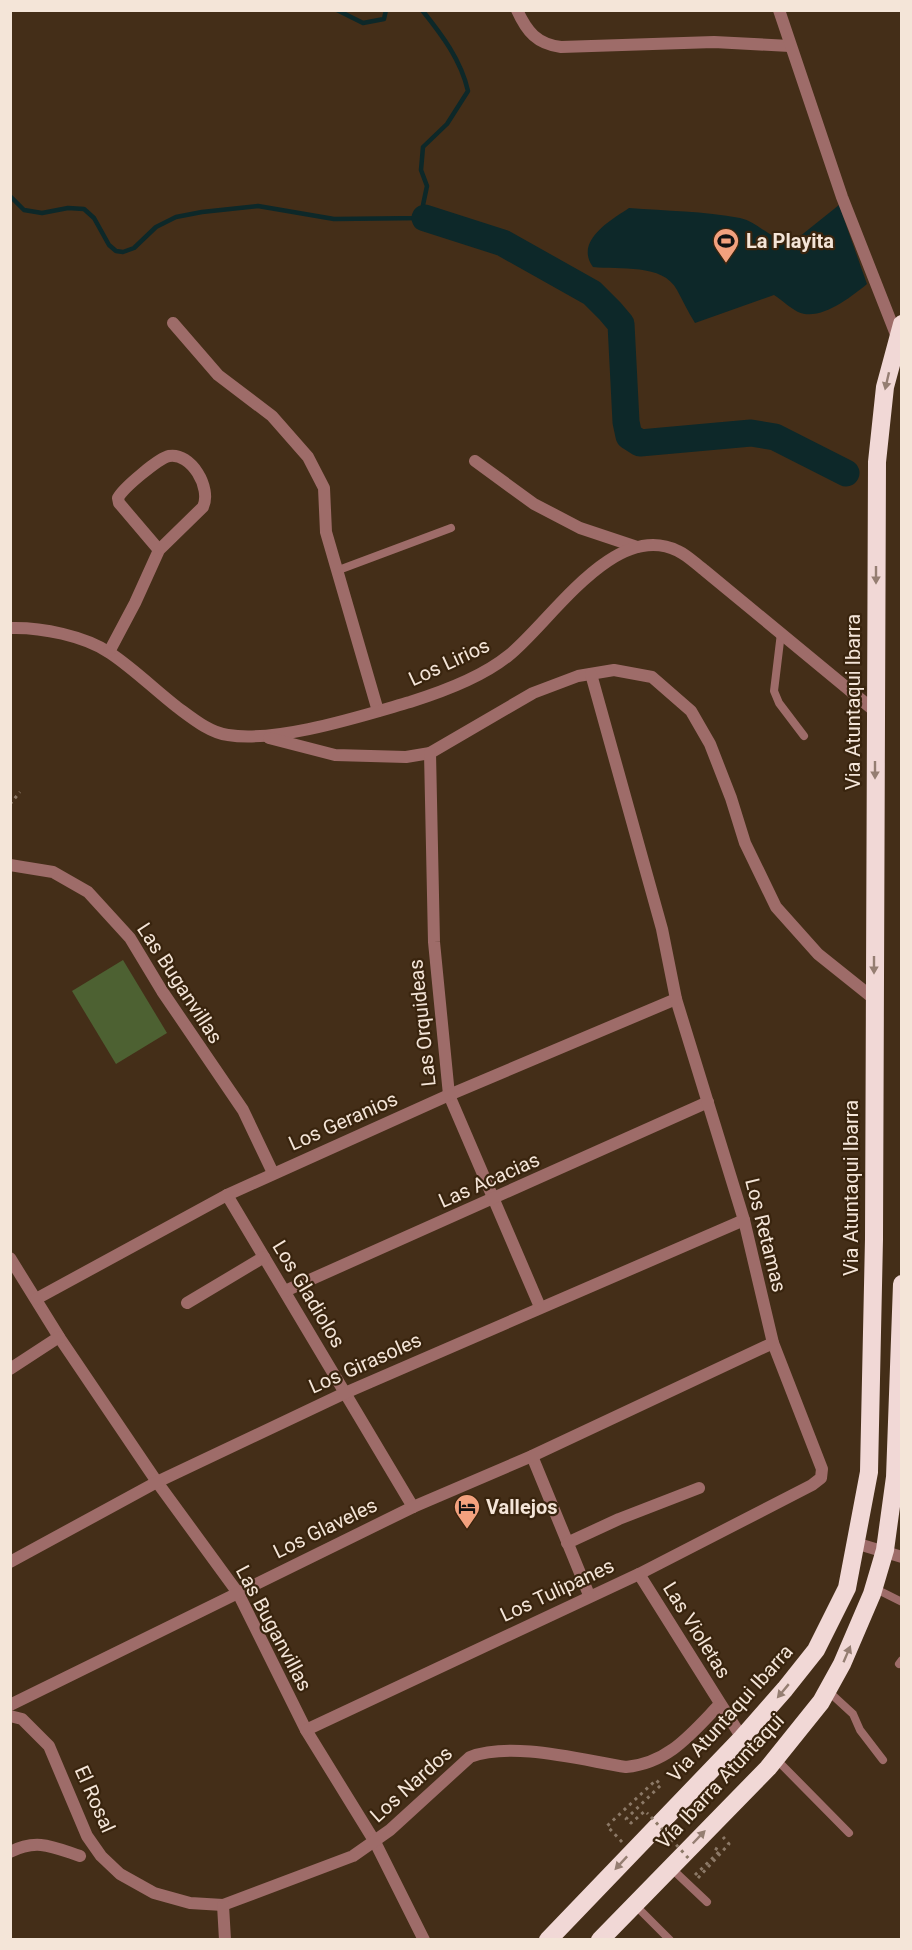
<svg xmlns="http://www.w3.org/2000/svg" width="912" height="1950" viewBox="0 0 912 1950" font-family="Roboto,sans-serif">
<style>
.green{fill:#4d6132}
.water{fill:#0d2829}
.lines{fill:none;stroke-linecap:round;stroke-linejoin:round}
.stream{stroke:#0d2829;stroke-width:4.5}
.river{stroke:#0d2829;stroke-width:27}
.path{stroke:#8c7967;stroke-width:3;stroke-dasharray:3 4.5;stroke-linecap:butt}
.lane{stroke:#9e6c69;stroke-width:8}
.street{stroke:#9e6c69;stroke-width:12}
.highway{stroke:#f1d8d6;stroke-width:18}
.path-bridge{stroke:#8c7967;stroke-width:3;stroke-dasharray:3 4.5;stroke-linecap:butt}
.oneway{fill:#957e72}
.labels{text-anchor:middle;stroke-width:4.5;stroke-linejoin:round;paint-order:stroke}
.poi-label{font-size:20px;font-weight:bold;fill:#f4e5d8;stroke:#39240e;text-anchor:start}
.street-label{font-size:20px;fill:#f4e5d8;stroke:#39240e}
</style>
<rect width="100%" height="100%" fill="#442e18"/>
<path class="green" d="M123,960l44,73 -51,31 -44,-73z"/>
<path class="water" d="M839,205l28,79c-16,13 -47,38 -69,28 -8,-4 -16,-12 -24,-17l-79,28c-7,-11 -12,-22 -18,-33 -14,-27 -58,-20 -84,-23 -19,-26 18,-47 36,-59 37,3 75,3 111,10 19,4 28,22 54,23z"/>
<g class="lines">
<g class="stream">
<path d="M337,10l26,13 21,-4 2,-9"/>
<path d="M10,196l14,14 18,3 26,-5 16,1 10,9 15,27 7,6 7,1 11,-4 22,-21 20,-10 26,-5 56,-6 76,13 91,-1 -2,-13 4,-19 -6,-16 2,-23 24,-23 21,-33c-7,-31 -26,-56 -46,-81"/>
</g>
<path class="river" d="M425,218l78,25 89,50 18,18 11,13 5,98 3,14 11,7 111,-10 24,4 71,36"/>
<g class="path">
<path d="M10,804l10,-12"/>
<path d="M622,1842l-15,-16 49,-46 5,5 -35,34 5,4 14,-12 3,3"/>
<path d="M695,1875l25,-24 -7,-4"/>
<path d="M698,1878l31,-34 -6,-7"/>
</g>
<g class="lane">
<path d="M336,571l115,-43"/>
<path d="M781,633l-7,58 5,12 25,33"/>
<path d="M874,1588l28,14"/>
<path d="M899,1664l3,-4"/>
<path d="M828,1691l25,23 7,16 23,30"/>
<path d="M776,1759l73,74"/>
<path d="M671,1868l36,34"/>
<path d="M634,1904l36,36"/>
</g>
<g class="street">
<path d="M517,10c10,22 20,34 44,37l153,-5 76,4"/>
<path d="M779,10l63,187 55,140"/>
<path d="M173,323l45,52 54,41 36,41 16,31 2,44 52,179"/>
<path d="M475,461l59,43 46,24 57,19"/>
<path d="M10,628c31,-1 75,8 100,25 24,16 45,37 67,54 15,11 33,26 51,28 50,8 133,-19 182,-33 32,-10 71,-24 98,-46 42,-33 106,-137 170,-105 9,4 18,13 26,19l172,142"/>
<path d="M109,652l26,-49 24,-53 44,-43c9,-19 -12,-55 -34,-51 -10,2 -46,32 -51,42l1,5 40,47"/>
<path d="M269,738l66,17 71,2 24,-4 103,-60 45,-17 36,-6 38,7 39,34 19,33 21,54 14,45 31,64 42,47 55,44"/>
<path d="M430,753l4,189 15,153 91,212"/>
<path d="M10,865l43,7 35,20 42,46 32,53 81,119 30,63"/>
<path d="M227,1195l186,312"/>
<path d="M10,1258l49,79 98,145 81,111 68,137 69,112 49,98"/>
<path d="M285,1291l423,-189"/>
<path d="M36,1299l191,-104 222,-100 227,-96"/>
<path d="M187,1303l77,-46"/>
<path d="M10,1369l49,-32"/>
<path d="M532,1456l57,139"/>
<path d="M567,1543l52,-24 80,-31"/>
<path d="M855,1543l47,14"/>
<path d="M10,1562l147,-80 188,-89 399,-173"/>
<path d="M639,1574l103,164"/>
<path d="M10,1705l403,-198 119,-51 241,-113"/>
<path d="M10,1716l12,3 27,27 38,90 14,20 19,18 34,19 36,10 33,2 130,-49 37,-26 80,-73c42,-16 111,3 156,10 43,-4 66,-34 94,-63"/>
<path d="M306,1730l333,-156 173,-89 9,-7 1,-9 -49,-126 -29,-123 -68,-221 -14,-70 -71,-255"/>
<path d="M10,1852c27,-14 43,-5 70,4"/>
<path d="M223,1905l2,35"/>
</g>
<g class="highway">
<path d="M548,1940l194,-202 43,-49 31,-39 31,-62 22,-116 5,-233 3,-777 8,-75 17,-63"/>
<path d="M600,1940l168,-172 53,-66 21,-38 30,-70 13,-44 10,-73 7,-193"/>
</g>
<path class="path-bridge" d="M651,1817l39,43"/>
</g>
<defs><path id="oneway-solid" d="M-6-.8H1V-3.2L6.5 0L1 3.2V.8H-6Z" transform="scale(1.5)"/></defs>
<g class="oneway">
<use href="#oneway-solid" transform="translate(887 381) rotate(103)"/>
<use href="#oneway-solid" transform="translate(876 575) rotate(90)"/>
<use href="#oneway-solid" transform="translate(875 770) rotate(90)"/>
<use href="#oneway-solid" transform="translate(874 965) rotate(90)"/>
<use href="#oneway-solid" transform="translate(847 1654) rotate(-67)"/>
<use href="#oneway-solid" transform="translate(783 1691) rotate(130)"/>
<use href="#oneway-solid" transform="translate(699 1837) rotate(-46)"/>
<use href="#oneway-solid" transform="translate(621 1863) rotate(133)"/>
</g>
<defs>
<g id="stadium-pin" transform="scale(1.35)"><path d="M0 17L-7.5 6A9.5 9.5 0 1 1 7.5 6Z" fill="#f2a17e" stroke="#39240e"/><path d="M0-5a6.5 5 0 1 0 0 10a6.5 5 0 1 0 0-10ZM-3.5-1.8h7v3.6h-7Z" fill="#111"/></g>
<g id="hotel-pin" transform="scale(1.35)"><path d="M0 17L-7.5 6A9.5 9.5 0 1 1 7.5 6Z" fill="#f2a17e" stroke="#39240e"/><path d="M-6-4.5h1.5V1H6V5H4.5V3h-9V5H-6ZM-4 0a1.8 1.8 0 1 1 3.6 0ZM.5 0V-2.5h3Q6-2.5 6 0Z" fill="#111"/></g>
</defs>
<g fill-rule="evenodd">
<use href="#stadium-pin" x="726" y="241"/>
<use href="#hotel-pin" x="467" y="1507"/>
</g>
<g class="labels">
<g class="poi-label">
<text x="746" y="248">La Playita</text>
<text x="486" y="1514">Vallejos</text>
</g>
<g class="street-label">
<text transform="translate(449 662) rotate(-25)" y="7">Los Lirios</text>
<text transform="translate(853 702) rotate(-90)" y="7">Via Atuntaqui Ibarra</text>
<text transform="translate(180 983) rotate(57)" y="7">Las Buganvillas</text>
<text transform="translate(422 1023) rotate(-96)" y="7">Las Orquideas</text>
<text transform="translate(343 1121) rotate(-24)" y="7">Los Geranios</text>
<text transform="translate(489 1180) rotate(-24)" y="7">Las Acacias</text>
<text transform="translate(851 1188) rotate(-90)" y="7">Via Atuntaqui Ibarra</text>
<text transform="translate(766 1235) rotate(76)" y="7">Los Retamas</text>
<text transform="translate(309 1294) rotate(59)" y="7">Los Gladiolos</text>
<text transform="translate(365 1363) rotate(-24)" y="7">Los Girasoles</text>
<text transform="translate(325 1528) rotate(-26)" y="7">Los Glaveles</text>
<text transform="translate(557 1590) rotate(-25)" y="7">Los Tulipanes</text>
<text transform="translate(274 1628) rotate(62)" y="7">Las Buganvillas</text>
<text transform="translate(697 1630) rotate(58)" y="7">Las Violetas</text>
<text transform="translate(730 1713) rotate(-48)" y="7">Via Atuntaqui Ibarra</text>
<text transform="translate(720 1781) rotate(-47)" y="7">Vía Ibarra Atuntaqui</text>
<text transform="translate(411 1784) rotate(-42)" y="7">Los Nardos</text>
<text transform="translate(95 1799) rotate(66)" y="7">El Rosal</text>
</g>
</g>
<rect width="912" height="1950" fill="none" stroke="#f4e5d8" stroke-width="24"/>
</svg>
